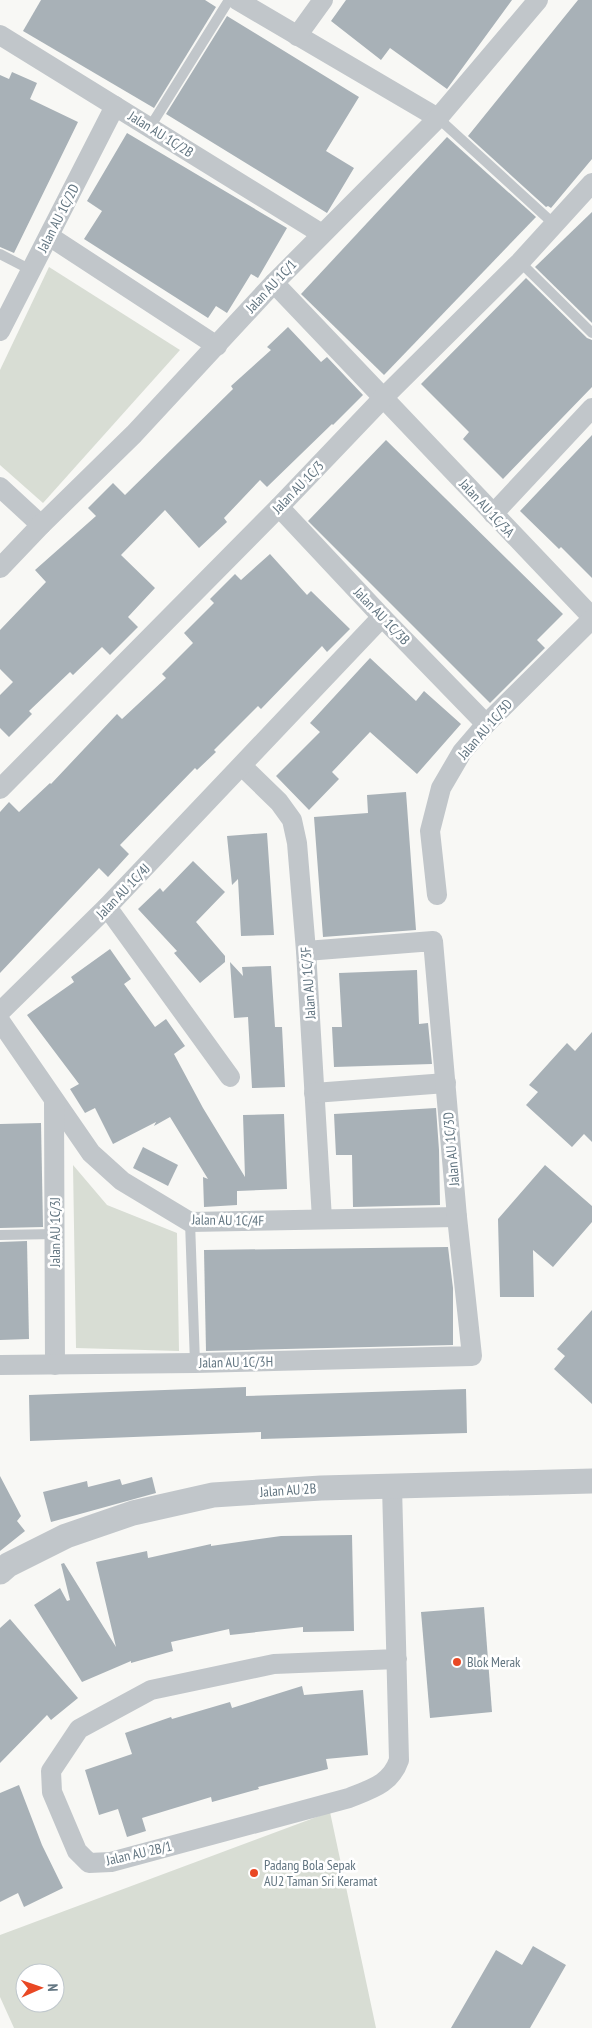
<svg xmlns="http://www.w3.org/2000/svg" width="592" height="2028" viewBox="0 0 592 2028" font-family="'PT Sans Narrow',sans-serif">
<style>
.green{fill:#d8ddd4;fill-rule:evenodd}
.building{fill:#a8b1b7}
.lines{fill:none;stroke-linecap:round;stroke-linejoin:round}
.service{stroke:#c1c6ca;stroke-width:10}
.minor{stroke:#c1c6ca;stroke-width:20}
.tertiary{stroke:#c1c6ca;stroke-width:25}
.poi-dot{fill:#e94824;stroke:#fff;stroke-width:2}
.labels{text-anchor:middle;stroke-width:5;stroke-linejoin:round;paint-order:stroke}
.street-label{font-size:14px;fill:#627581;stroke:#fff}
.poi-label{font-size:14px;fill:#627581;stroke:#fff;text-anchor:start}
</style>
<rect width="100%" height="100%" fill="#f8f8f5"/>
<g class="green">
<path d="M49,267l131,83 -137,153 -43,-38v-95z"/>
<path d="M73,1165l34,40 70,28 2,118 -103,-3z"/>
<path d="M330,1812l46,216h-362l-14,-31v-62zM25,1973h30v30h-30z"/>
</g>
<g class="building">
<path d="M41,0h164l11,7 -62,101 -131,-77z"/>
<path d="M346,0h166l-65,89 -57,-41 -9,12 -50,-39z"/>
<path d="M578,0h14v159l-41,49 -3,-2 -2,1 -78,-71z"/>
<path d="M227,16l132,81 -33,54 28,17 -27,45 -161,-99z"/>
<path d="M12,72l25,11 -7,16 48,23 -64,131 -14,-6v-172l9,4z"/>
<path d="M127,133l160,95 -29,50 -7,-4 -24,39 -11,-7 -8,12 -124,-79 18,-28 -15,-10z"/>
<path d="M447,137l89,80 -152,158 -83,-81z"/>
<path d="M592,212v111l-57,-56z"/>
<path d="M526,278l61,60 5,2v47l-89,92 -40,-40 6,-7 -48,-48z"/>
<path d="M288,327l33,35 6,-5 36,38 -30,30 -1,-1 -65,63 -7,-7 -36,38 3,4 -28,26 -34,-38 -44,45 34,33 -27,29 10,10 -28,28 -8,-8 -29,28 -3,-3 -41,39 3,3 -23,23 -9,-9v-33l13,-13 -13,-13v-39l46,-48 -11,-12 61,-54 -8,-8 25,-25 12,12 108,-106 -2,-3 40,-36 -4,-3z"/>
<path d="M592,435v143l-31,-31 -2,2 -39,-38z"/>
<path d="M386,440l177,174 -26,26 8,8 -55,55 -182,-182z"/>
<path d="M270,554l37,41 4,-4 39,38 -23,23 -5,-6 -61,63 -3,-3 -44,44 2,2 -19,18 -2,-2 -75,77 9,9 -21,23 -9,-9 -99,105v-161l9,-10 10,10 31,-29 1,1 66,-70 5,5 44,-41 -4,-4 31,-31 -9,-10 30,-30 -4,-4 25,-25 6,6z"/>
<path d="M370,658l46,43 8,-10 37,33 -44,50 -47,-42 -38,40 7,7 -30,31 -33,-34 44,-44 -10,-9z"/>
<path d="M406,792l10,138 -93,7 -9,-120 54,-4 -1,-18z"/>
<path d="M267,833l7,102 -33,1 -3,-57 -6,6 -5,-49z"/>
<path d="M193,861l32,31 -29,30 29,34v6l-25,21 -26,-30 3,-2 -39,-42 22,-21 3,4z"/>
<path d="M110,949l21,30 -7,5 31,43 11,-8 19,27 -11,8 29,54 42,69 -2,-62 41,-1 3,75 -50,2v14l-33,2 -1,-30 5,2 -38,-62 -16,9 2,-4 -43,22 -18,-36 -10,5 -15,-24 9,-5 -52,-69 47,-33 -3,-5z"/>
<path d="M230,962l13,14 -1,-9 29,-1 4,61h7l3,60 -33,1 -4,-71 -14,1z"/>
<path d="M417,970l2,54 9,-1 4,41 -98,3 -2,-40h10l-3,-54z"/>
<path d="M592,1032v110l-8,-8 -12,13 -46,-42 12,-13 -9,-7 38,-42 8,8z"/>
<path d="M436,1108l3,42 1,55 -87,2 -1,-52h-16l-2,-41z"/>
<path d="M41,1123l2,104 -43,1v-104z"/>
<path d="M143,1147l35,18 -10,21 -35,-18z"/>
<path d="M545,1165l47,41v16l-39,45 -20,-17 1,47h-34l-2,-78z"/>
<path d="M27,1241l2,98 -29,1v-98z"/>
<path d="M448,1247l5,41v57l-247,6 -2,-101z"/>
<path d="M592,1310v94l-38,-35 11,-13 -8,-7z"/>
<path d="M246,1387v9l220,-7 1,44 -206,6v-7l-231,9 -1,-46z"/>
<path d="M0,1476l21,40 -4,5 8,10 -25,20z"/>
<path d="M152,1477l4,16 -105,29 -8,-30 44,-11 1,6 32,-8 2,6z"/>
<path d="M352,1535l2,96 -51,1v-5l-73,8 -1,-6 -58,13 2,9 -42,12v-2l-49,21 -48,-77 26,-17 7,13 3,-1 -9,-36 3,-1 52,84 -20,-85 51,-11 1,7 63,-14v2l70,-10z"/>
<path d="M484,1607l8,105 -62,6 -9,-106z"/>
<path d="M10,1619l68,79 -27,22 -4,-5 -47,48v-135z"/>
<path d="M302,1686l2,9 59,-5 5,65 -42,4 2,10 -70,18 1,2 -47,13 -1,-5 -69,21 4,13 -19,6 -9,-28 -19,6 -14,-45 47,-16 -7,-21 46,-16 1,2 58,-17 2,6z"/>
<path d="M19,1785l23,60 21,43 -39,19 -6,-14 -18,9v-109z"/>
<path d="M533,1946l33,19 -36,63h-79l45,-78 26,15z"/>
</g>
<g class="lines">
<g class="service">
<path d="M438,118l117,107"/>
<path d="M150,127l79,-127"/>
<path d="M0,254l31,16"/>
<path d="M520,262l72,71"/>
<path d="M190,1222l5,141"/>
<path d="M0,1235l56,-1"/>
</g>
<g class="minor">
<path d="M237,0l201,118"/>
<path d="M0,35l322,199"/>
<path d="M297,36l26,-36"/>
<path d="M49,236l168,110"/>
<path d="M274,283l318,334"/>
<path d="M0,331l115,-225"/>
<path d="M0,487l41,38"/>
<path d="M279,507l103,110 104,107"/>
<path d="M493,514l99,-106"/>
<path d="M0,568l41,-43 93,-91 140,-151 164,-165 100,-118"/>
<path d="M242,766l37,36 13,18 5,23 9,108 16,268"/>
<path d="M0,789l279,-282 105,-110 136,-135 72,-79"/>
<path d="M437,895l-7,-64 11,-43 21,-36 24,-28 106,-105"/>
<path d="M107,907l123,170"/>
<path d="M0,1012l107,-105 275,-290"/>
<path d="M0,1021l91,132 31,28 68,41 267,-5"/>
<path d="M314,1093l132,-10"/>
<path d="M54,1100l1,265"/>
<path d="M0,1365l195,-2 277,-7 -15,-139 -24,-276 -127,10"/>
<path d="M392,1486l7,274c-8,24 -28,29 -50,38l-238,64 -22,1 -12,-12 -25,-59 -1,-21 28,-42 72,-39 123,-26 123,-5"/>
</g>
<path class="tertiary" d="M0,1572l8,-7 58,-29 67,-23 80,-18 108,-7 271,-7"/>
</g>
<g class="poi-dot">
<circle cx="457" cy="1662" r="5"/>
<circle cx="254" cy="1873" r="5"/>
</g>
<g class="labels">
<g class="street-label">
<text transform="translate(161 134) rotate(32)" y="5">Jalan AU 1C/2B</text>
<text transform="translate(58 218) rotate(-63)" y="5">Jalan AU 1C/2D</text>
<text transform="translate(271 286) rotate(-47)" y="5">Jalan AU 1C/1</text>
<text transform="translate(298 487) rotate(-46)" y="5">Jalan AU 1C/3</text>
<text transform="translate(487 508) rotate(47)" y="5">Jalan AU 1C/3A</text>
<text transform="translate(382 616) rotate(46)" y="5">Jalan AU 1C/3B</text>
<text transform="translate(485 729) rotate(-49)" y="5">Jalan AU 1C/3D</text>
<text transform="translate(123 891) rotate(-46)" y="5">Jalan AU 1C/4J</text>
<text transform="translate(308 983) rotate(-94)" y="5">Jalan AU 1C/3F</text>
<text transform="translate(451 1149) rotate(-95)" y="5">Jalan AU 1C/3D</text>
<text transform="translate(228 1220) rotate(1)" y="5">Jalan AU 1C/4F</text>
<text transform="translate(55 1232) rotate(-90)" y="5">Jalan AU 1C/3J</text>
<text transform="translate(236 1362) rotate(-1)" y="5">Jalan AU 1C/3H</text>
<text transform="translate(288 1490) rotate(-4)" y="5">Jalan AU 2B</text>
<text transform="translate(139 1853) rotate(-13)" y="5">Jalan AU 2B/1</text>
</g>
<g class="poi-label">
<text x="467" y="1667">Blok Merak</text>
<text x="264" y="1870">Padang Bola Sepak<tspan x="264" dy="16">AU2 Taman Sri Keramat</tspan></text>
</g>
</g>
<g transform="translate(40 1988) rotate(88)"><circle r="24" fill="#ffffff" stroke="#c0c8cd"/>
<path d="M0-4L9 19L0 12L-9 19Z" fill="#e94824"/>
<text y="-8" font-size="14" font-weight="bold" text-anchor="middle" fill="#627581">N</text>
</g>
</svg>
